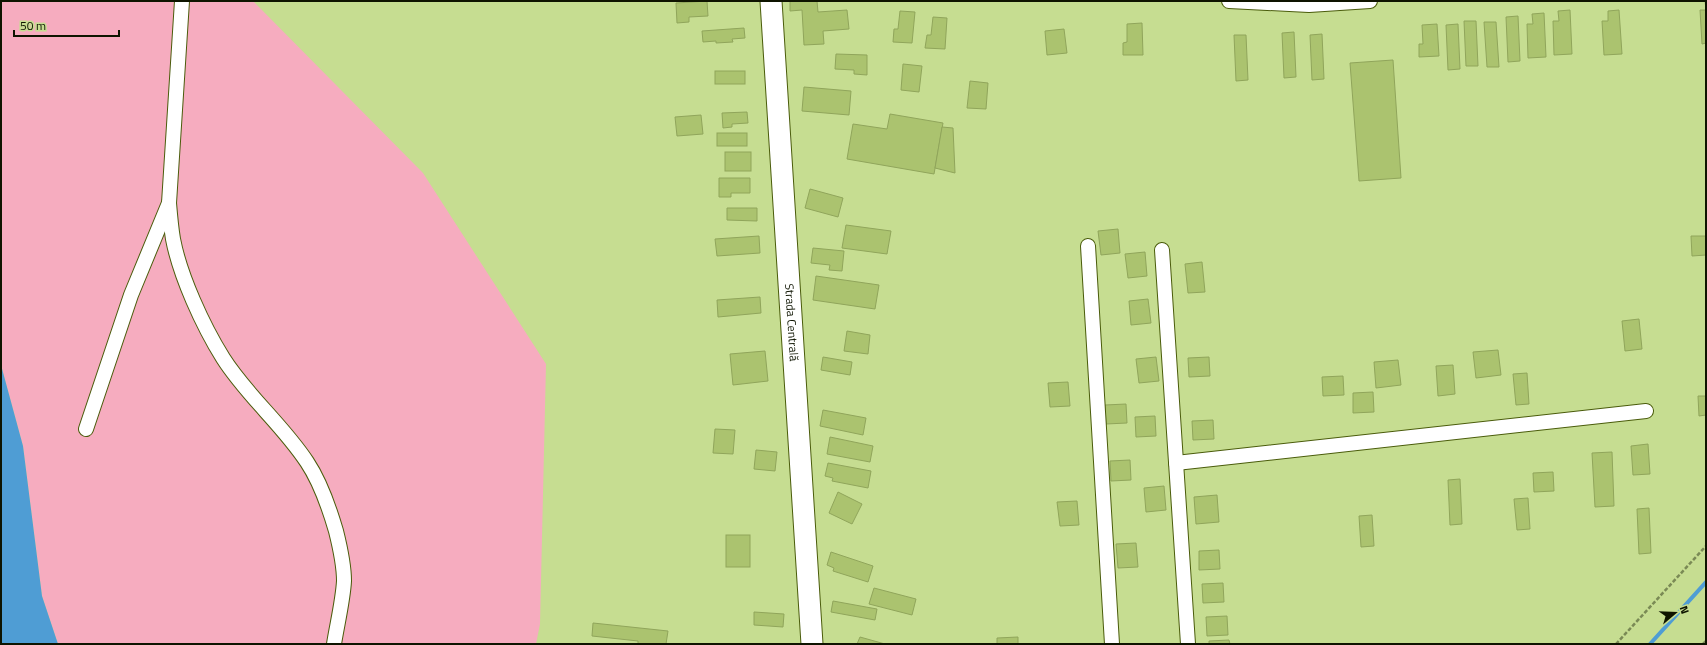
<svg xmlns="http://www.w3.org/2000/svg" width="1707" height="645" viewBox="0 0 1707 645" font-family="'Titillium Web',sans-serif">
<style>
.green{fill:#f6acbf}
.water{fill:#4f9dd4}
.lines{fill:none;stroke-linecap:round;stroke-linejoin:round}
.stream{stroke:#4f9dd4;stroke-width:4}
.building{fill:#abc36f;stroke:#90a55b}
.minor-casing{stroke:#4a5c0b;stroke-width:16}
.secondary-casing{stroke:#4a5c0b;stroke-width:23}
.path{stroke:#7a8a55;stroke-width:2.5;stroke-dasharray:4 2;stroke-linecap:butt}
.minor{stroke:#fff;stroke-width:14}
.secondary{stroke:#fff;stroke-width:21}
.labels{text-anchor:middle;stroke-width:4;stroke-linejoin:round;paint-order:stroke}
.street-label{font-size:12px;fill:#0e1400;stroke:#c6dd91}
</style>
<rect width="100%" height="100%" fill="#c6dd91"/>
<path class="green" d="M1,1h252l170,172 123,191 -6,260 -4,20h-478l-16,-48 -19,-150 -22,-81z"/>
<path class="water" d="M1,365l22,81 19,150 16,48h-57z"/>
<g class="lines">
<path class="stream" d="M1650,644l56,-62"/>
</g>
<g class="building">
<path d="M707,1l1,15 -19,1v5l-12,1 -1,-20z"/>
<path d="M790,1h27l1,11 29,-2 2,19 -26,2 1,13 -20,1 -2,-35 -12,1z"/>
<path d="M1705,1h1v42l-4,1 -2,-34h6z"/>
<path d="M1570,10l2,44 -18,1 -1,-34h6l-1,-10z"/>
<path d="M1619,10l3,44 -18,1 -2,-34h6v-10z"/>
<path d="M900,11l15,1 -3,31 -19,-1 1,-13h4z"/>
<path d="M1544,13l2,44 -18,1 -1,-34h6l-1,-10z"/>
<path d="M1518,16l2,45 -12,1 -2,-45z"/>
<path d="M933,17l14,1 -2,31 -20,-1 2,-13h4z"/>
<path d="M1464,21h12l2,45h-12z"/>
<path d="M1484,22h12l3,45h-12z"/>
<path d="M1142,23l1,32h-20v-12l4,-1v-18z"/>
<path d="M1437,24l2,32 -20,1v-13h4l-1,-19z"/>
<path d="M1458,24l2,45 -12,1 -2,-45z"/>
<path d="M744,28l1,10 -13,1 1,3 -17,1v-2l-13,1 -1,-11z"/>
<path d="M1064,29l3,24 -20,2 -2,-24z"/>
<path d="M1294,32l2,45 -12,1 -2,-45z"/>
<path d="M1322,34l2,45 -12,1 -2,-45z"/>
<path d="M1234,35h12l2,45 -12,1z"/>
<path d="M836,54l31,1v20l-13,-1v-4l-19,-1z"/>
<path d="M1393,60l8,118 -42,3 -9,-118z"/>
<path d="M903,64l19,2 -3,26 -18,-2z"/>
<rect x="715" y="71" width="30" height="13"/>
<path d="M970,81l18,2 -2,26 -19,-1z"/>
<path d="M804,87l47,4 -2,24 -47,-4z"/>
<path d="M747,112l1,11 -16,1v3l-9,1 -1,-15z"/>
<path d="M890,114l53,9 -9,51 -87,-15 6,-35 34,5z"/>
<path d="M701,115l2,19 -26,2 -2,-19z"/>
<path d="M942,127l11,1 2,45 -20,-5z"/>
<rect x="717" y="133" width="30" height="13"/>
<rect x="725" y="152" width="26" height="19"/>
<path d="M719,178h31v15h-19v4h-12z"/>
<path d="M810,189l33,9 -5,19 -33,-9z"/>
<path d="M727,208h30v13l-30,-1z"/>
<path d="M846,225l45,6 -4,23 -45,-6z"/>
<path d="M1118,229l2,24 -19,2 -3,-24z"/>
<path d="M759,236l1,17 -43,3 -2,-17z"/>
<path d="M1691,236h15v19l-14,1z"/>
<path d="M813,248l31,3 -2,20 -13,-1 1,-5 -19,-2z"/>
<path d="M1145,252l2,24 -19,2 -3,-24z"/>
<path d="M1202,262l3,30 -17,1 -3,-29z"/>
<path d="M816,276l63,9 -4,24 -62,-9z"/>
<path d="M760,297l1,16 -43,4 -1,-17z"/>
<path d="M1148,299l3,24 -20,2 -2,-24z"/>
<path d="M1639,319l3,30 -17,2 -3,-30z"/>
<path d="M847,331l23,4 -2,19 -24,-3z"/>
<path d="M1498,350l3,25 -25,3 -3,-26z"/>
<path d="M765,351l3,30 -35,4 -3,-31z"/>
<path d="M823,357l29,5 -2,13 -29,-5z"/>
<path d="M1156,357l3,24 -20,2 -3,-24z"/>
<path d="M1209,357l1,19 -21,1 -1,-19z"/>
<path d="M1398,360l3,25 -25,3 -2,-26z"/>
<path d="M1453,365l2,29 -17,2 -2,-30z"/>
<path d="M1527,373l2,31 -13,1 -3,-31z"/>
<path d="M1343,376l1,19 -21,1 -1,-19z"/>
<path d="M1068,382l2,24 -20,1 -2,-24z"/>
<path d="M1373,392l1,20 -21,1v-20z"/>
<path d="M1698,396h8v19l-7,1z"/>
<path d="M1126,404l1,19 -21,1 -1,-19z"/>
<path d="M823,410l43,8 -3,17 -43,-9z"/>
<path d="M1155,416l1,20 -20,1 -1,-20z"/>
<path d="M1213,420l1,19 -21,1 -1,-19z"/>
<path d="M715,429l20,1 -2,24 -20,-1z"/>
<path d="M830,437l43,9 -3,16 -43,-8z"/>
<path d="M1648,444l2,30 -17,1 -2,-29z"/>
<path d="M756,450l21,2 -2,19 -21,-2z"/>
<path d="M1612,452l2,54 -19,1 -3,-54z"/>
<path d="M1130,460l1,20 -20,1 -1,-20z"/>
<path d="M828,463l43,8 -3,17 -36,-7 1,-3 -8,-2z"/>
<path d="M1553,472l1,19 -20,1 -1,-19z"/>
<path d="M1460,479l2,45 -12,1 -2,-45z"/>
<path d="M1164,486l2,24 -20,2 -2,-24z"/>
<path d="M838,492l24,12 -10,20 -23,-11z"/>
<path d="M1217,495l2,27 -23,2 -2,-27z"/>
<path d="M1528,498l2,31 -13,1 -3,-31z"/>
<path d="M1077,501l2,24 -19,1 -3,-24z"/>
<path d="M1649,508l2,45 -12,1 -2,-45z"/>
<path d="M1372,515l2,31 -13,1 -2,-31z"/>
<rect x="726" y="535" width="24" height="32"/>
<path d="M1136,543l2,24 -20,1 -2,-24z"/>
<path d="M1219,550l1,19 -21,1v-19z"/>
<path d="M831,552l42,14 -5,16 -35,-11 1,-3 -7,-3z"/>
<path d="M1223,583l1,19 -21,1 -1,-19z"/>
<path d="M874,588l42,11 -4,16 -43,-11z"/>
<path d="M833,601l44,8 -2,11 -44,-8z"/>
<path d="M754,612l30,2 -1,13 -29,-2z"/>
<path d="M1227,616l1,19 -21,1 -1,-19z"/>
<path d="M593,623l75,8 -2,13h-28v-3l-46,-5z"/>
<path d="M860,637l25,7h-28z"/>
<path d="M1018,637v7h-21v-6z"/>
<path d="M1229,640l1,4h-21v-3z"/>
</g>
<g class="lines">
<g class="minor-casing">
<g id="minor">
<path d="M1229,1l80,4 61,-4"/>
<path d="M169,203c1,12 2,24 4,36 7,37 30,87 50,119 24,38 59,66 84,104 14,21 22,45 29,69 4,16 8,33 8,50 -1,19 -7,44 -10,63"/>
<path d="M1088,246l24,398"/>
<path d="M1162,250l26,394"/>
<path d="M86,429l45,-134 38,-92 13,-202"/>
<path d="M1176,463l470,-52"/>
</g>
</g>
<g class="secondary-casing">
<g id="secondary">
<path id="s1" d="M771,1l41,643"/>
</g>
</g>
<g class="path">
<path d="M1616,644l90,-98"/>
<path d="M1703,644l3,-3"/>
</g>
<use href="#minor" class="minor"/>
<use href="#secondary" class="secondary"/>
</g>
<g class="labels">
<g class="street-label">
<text dy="4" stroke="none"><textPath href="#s1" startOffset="322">Strada Centrală</textPath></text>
</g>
</g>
<rect width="1707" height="645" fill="none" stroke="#0e1400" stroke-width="4"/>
<g transform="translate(1675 613) rotate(71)" stroke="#c6dd91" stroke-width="3" paint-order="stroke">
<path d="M0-3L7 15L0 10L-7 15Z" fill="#0e1400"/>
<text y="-6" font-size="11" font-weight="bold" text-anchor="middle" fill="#0e1400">N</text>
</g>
<path d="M14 30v6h105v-6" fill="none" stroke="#0e1400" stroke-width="2"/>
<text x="20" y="30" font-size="12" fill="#0e1400" stroke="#c6dd91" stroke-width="3" paint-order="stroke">50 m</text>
</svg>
